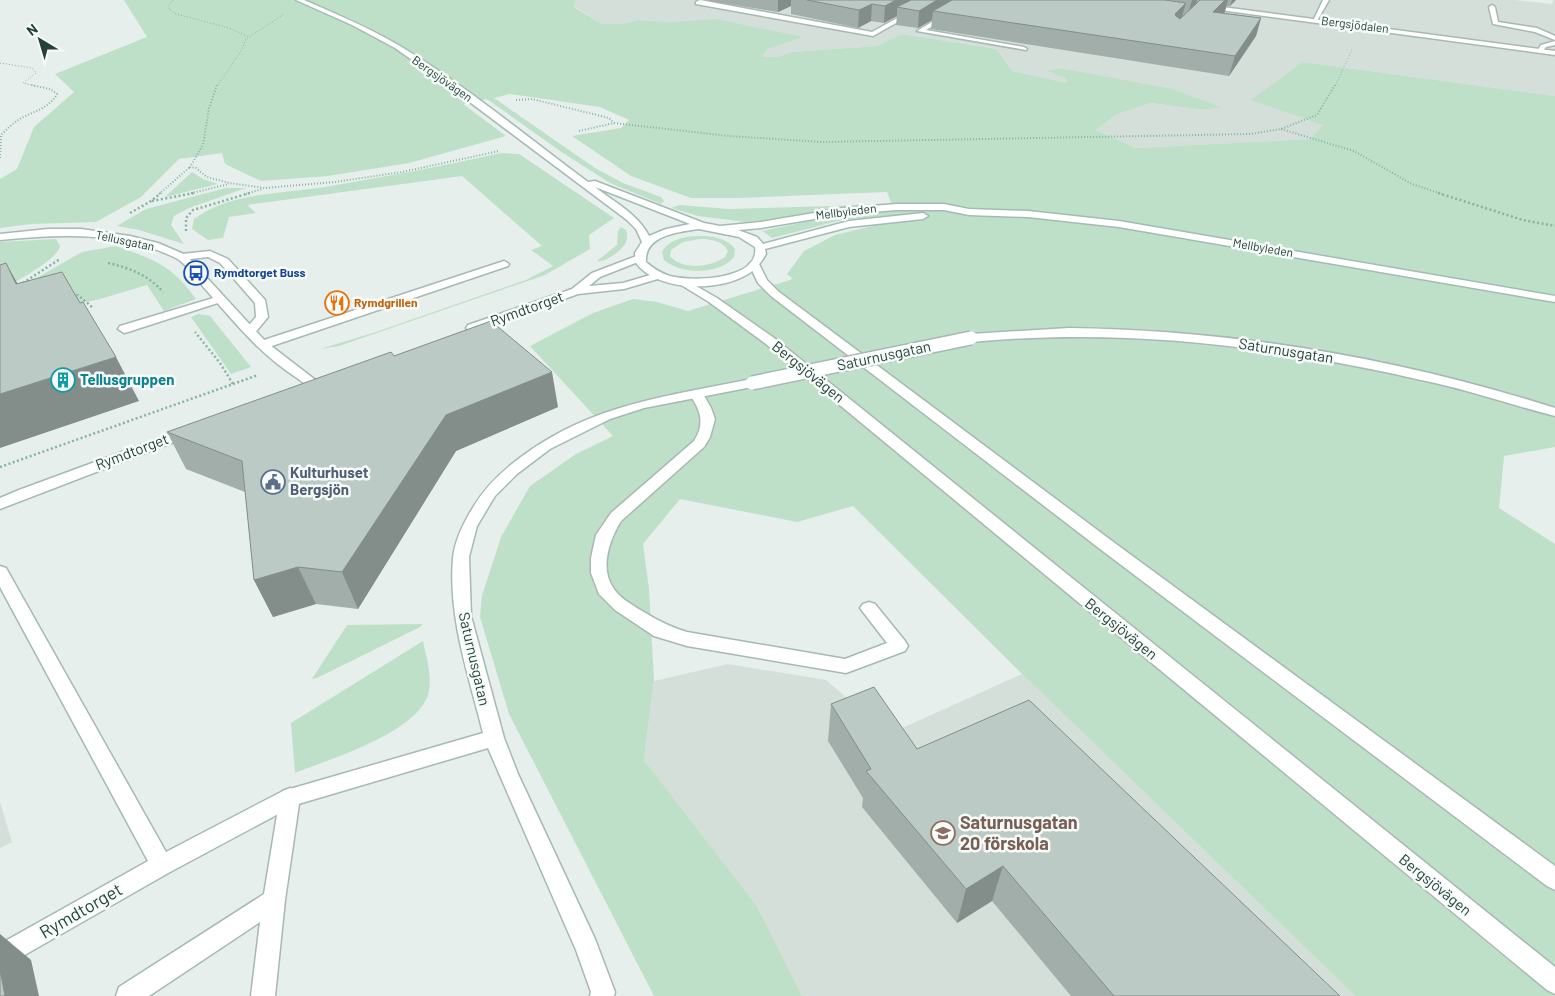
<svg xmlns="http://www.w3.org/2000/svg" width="1555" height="996" viewBox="0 0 1555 996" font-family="Barlow,sans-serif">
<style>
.built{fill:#d4dfda}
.green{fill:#bfe0c8;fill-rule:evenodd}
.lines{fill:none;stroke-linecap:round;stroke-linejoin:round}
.service-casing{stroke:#a8b8b2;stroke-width:3}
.minor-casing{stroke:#a8b8b2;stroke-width:3}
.tertiary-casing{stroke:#a8b8b2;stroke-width:3}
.secondary-casing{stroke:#a4bbb3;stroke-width:3}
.path-far2{stroke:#86b3a5;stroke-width:1;stroke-dasharray:1 2;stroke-linecap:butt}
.path-far1{stroke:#86b3a5;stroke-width:2;stroke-dasharray:1 2;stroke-linecap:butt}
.path{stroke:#86b3a5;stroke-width:2.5;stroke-dasharray:2 2.5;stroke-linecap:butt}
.service{fill:#fff;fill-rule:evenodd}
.minor{fill:#fff;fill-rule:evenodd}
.tertiary{fill:#fff;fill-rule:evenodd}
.secondary{fill:#fff;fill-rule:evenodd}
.minor-bridge-casing{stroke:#a8b8b2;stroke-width:16;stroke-linecap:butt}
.minor-bridge{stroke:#fff;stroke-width:13}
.wall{fill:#a1aea9}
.shaded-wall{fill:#838d89}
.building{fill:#bbcac4;stroke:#838d89}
.labels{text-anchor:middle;stroke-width:5;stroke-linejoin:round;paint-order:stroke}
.far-street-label{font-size:12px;fill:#24423a;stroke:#f7fbf9}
.far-transit-label{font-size:12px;font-weight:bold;fill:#164399;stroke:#f7fbf9;text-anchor:start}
.far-food-label{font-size:12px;font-weight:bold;fill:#c56008;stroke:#f7fbf9;text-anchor:start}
.street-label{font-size:15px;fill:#24423a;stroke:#f7fbf9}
.culture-label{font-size:15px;font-weight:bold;fill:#0d838f;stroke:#f7fbf9;text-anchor:start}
.service-label{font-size:15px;font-weight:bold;fill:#4e5e75;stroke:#f7fbf9;text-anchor:start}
.near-education-label{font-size:18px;font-weight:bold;fill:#785e54;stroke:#f7fbf9;text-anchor:start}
.near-street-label{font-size:18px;fill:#24423a;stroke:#f7fbf9}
</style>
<rect width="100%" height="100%" fill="#e6efeb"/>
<g class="built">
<path d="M575,0h940l37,4 1,-4h2v96l-252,-34 20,63 -13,14 -174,9 -40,-18 19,-15 36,-12 52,7 17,-4 -161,-38 -11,3 20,8 -1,4 -55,-12 -15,-22 -95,-15 -25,12 -86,6 -13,5h-16l6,-8 34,-12 -128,-15 -35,-2 -18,4h-19l-28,-18z"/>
<path d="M728,664l98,16 63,54 133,-60 333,322h-553l-45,-90 -113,-146 10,-79z"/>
<path d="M0,802l12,40 -12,6z"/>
</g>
<g class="green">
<path d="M124,0h451l-1,7 28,17h19l18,-4 35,2 41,-3 88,18 -35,12 -6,8h16l13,-5 86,-6 25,-12 95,15 15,22 55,12v-4l-20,-8 12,-3 114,21 48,18 -18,3 -52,-7 -36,12 -19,15 40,18 174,-9 13,-14 -72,-25 52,-38 252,34v351l-51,9 -5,52 56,36v452h-200l-333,-322 -169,-168 -56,16 -117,-23 -37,45 6,45 5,92 -10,79 113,146 45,90h-148l-145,-282 -29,-97 2,-21 19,-59 29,-51 46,-32 37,-18 -83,-90 63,-33 40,-14 24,3 31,9 105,-32 -6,-5 17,-23 31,-16 62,-15 -1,-5 -54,5 -70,18 -10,-7 66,-14 66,-6 -7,-19 -149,6h-47l-60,-22 -59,-40 49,-8 8,-8 -29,-13 -90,-13 -16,4 101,70 28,15 38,14 3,4 -3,3 -51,-21 -47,-30 -76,-54 -24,5 43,32 -97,27 -81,13 -67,5 -36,-17 -3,-11 -43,6 -38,38 -45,25 -65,2 -31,4v-49l17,-10 17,-42 40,-35 -19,-18 92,-37z"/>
<path d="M501,153l18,1 95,64 -25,17 1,14 -45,26 -206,71 -19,3 53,-16 153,-53 27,-14 -22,-16 11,-4 -80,-70 -215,29 9,8 -27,4 -6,21 -15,2 -16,-11 2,-10c36,-27 89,-25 131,-32 59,-10 117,-21 176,-34z"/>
<path d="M192,172l11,7 15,5 -53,13z"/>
<path d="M226,188h20l-57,20 -15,8 -3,9 13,19 -45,-14 -22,-4 29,-17z"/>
<path d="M680,205l49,4 137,-4 -96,15 -24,2 -48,-6 -27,-8z"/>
<path d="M621,227l5,3c1,4 2,8 0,12 -3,8 -21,21 -29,19l20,-16 1,-14z"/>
<path d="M700,236c13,0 27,2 35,13l-1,8c-14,18 -53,18 -70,3l-2,-8c7,-13 24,-16 38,-16zM700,239c11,0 23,2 28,12l-3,6c-14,10 -42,14 -55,-1l1,-6 12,-8z"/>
<path d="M56,239l4,7c-2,14 -47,37 -60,44v-48z"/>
<path d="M116,246c37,13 57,20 80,53l-32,12 -17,-26 -47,14 -50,11 -31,-22 63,-36z"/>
<path d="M199,314l11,2 41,51 -20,7 -40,-57z"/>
<path d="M423,624l-3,3 -103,51 -5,1 35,-54z"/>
<path d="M423,641c3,15 9,34 6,50 -8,41 -99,68 -134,82l-4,-50z"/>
</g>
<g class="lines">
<g class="service-casing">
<g id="service">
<path d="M700,0l172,32 58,-32h7l-64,36 -177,-32v-2z"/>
<path d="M968,0h7l-49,30 98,17 3,2 -1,1 -109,-19z"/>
<path d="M1323,0h6l-12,21h-4z"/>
<path d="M1492,5l3,2 3,15 39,6 18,8v4l-20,-8 -42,-8 -4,-17z"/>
<path d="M1555,41v4l-9,2 -4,5 -5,-1 4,-6z"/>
<path d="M210,251l18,8 37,41 3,17 -14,17h-8l-2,-3 12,-14 -1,-14 -35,-40 -12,-6 -26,3 -5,-3 5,-3z"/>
<path d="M504,261l5,3 -1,2 -242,82 -4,1 -6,-4 2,-3z"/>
<path d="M220,296l4,1 2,2 -2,2 -96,31 -4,1 -6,-4 2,-3z"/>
<path d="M697,391l5,1 9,16 4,11 -5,18 -6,10 -83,74c-11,18 -21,45 -9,65 6,11 20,19 30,25 15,9 28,16 45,21l158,27 42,-16 -27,-35 3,-4 6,-2 6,2 30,37 3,5 -3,5 -59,22 -159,-27 -33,-10 -39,-26 -16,-16 -8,-21v-15l5,-23 15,-22 83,-72c11,-17 7,-30 -4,-46z"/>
<path d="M290,788l7,3 3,6 -15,103 -10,96h-24l9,-74 -111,74h-33l3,-9 145,-93 16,-97 3,-6z"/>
</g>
</g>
<g class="minor-casing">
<g id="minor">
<path d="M1207,5l348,46v4l-350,-47z"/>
<path d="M48,229h33l49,7 28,7 28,12 80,87 56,43 -1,3c-10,2 -17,-5 -24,-10 -36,-23 -62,-55 -90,-87 -9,-10 -20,-27 -31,-33 -55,-27 -117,-24 -176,-18v-6z"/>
<path d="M639,255l5,3 -1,2 -43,17 -11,9 34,-3 34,-10 4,1 1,2 -1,2 -37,11 -46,5 -102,37 -4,1 -6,-4 2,-3 104,-36 20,-16z"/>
<path d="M1069,328c164,2 329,30 486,80v8c-40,-10 -80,-24 -120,-33 -155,-36 -305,-56 -464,-41l-6,-4 6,-4z"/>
<path d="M752,379l6,4 -1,3 -113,22 -34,11 -60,30 -33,25 -22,22 -18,30 -8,31 2,59 33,122 14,36 77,165 20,53 -1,4h-24l1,-4 -15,-42 -88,-202 -193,57 -125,67 -170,97v-25l148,-83 -148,-274v-21l6,2 160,284 117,-61 200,-58c-14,-57 -35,-115 -30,-175 2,-19 11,-36 21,-52 12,-20 28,-35 47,-49 71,-53 147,-61 231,-78z"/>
<path d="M190,427l7,4 -2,3 -195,75v-11l19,-8z"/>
</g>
</g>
<g class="tertiary-casing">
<g id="tertiary">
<path d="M754,261l4,1 9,18 12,12 337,252 439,322v24l-8,-4 -443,-334 -333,-256 -13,-13 -9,-19z"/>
<path d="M682,278l35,20 57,40 781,629v27l-8,-4 -781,-646 -57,-42 -31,-19 -2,-2 2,-2z"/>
</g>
</g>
<g class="secondary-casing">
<path id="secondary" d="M296,0h8c32,14 66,28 96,46 66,40 126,90 188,136l7,-1 109,42 16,3 41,-4 83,-14 53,-4h47l25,5 59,2 91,10 436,75v6l-436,-75 -91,-10 -59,-2 -25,-5h-47l-53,4 -83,14 -23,2 19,7 6,7 86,-23 74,-8 5,3 -5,3 -74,8 -84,22 1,5c-5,8 -9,15 -18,20 -29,18 -90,18 -112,-11l-1,-10 7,-11 -6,-13 -9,-9 -188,-141 -44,-31 -43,-23zM595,187l95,37 -24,5 -17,7c-11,-22 -35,-34 -54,-49zM699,229l40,8 16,10c5,33 -63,35 -85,29 -10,-3 -17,-8 -24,-14 -2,-27 33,-30 53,-33z"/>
</g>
<g class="path-far2">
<path d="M173,0l-4,5v4l7,5 53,14 20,9"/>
<path d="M0,63l32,5 4,5 -13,10 13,3"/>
<path d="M217,86l24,-35 5,-12 38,-25"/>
<path d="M1335,86l17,-36"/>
</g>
<g class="path-far1">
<path d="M217,85l-8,23 -6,37 -13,22 6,1 11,9 22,6 36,5 70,-6 67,-10 97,-21"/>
<path d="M516,100l16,-1 77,19 5,5"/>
<path d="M1281,129l73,22 58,33 30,10"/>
<path d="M579,131l35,-8 115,13 93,6 429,-8 30,-5 36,-14 18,-30"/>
<path d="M0,158l1,-23c6,-6 12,-12 19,-16 13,-8 29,-10 37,-25l-7,-5 -19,-4"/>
<path d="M159,194l31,-27"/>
<path d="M188,194l41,-10"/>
<path d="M246,194l16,-5"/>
</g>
<g class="path">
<path d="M1438,193l85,27 32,6"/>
<path d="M152,201l42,-8"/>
<path d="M130,213l21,-12 10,-8"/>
<path d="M186,231v-13l7,-8 57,-17"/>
<path d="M108,263c22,5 40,12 55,29"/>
<path d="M23,283l37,-24"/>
<path d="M72,296l6,-1 15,13"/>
<path d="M233,384l25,-9"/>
<path d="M0,467l233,-83 -13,-21 -25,-31"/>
</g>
<use href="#service" class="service"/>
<use href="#minor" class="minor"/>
<use href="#tertiary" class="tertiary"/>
<use href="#secondary" class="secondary"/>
<g class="minor-bridge-casing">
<path id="minor-bridge" d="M752,383l219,-45"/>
</g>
<use href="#minor-bridge" class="minor-bridge"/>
</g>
<g class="wall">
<path d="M709,0h527l-6,6h-4l-2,7 37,5 -5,18 -27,40 -298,-47 1,-9 -14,8 -22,-3 1,-9 -13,7 -13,-2 -13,7 -67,-14v-8l-13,6 -69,-11z"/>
<path d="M394,356l164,51 -102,44 -98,158 -42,-5 -43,13 -19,-37 -9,-88 -59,-23 -19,-37z"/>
<path d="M831,704l86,45 423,247h-269l-79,-95 -35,22 -95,-116 1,-9 -35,-57z"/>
</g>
<g class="shaded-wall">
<path d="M778,0h13v6l-13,6z"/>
<path d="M896,0h30l-29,7v9l-13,7 1,-17z"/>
<path d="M937,0h27l-31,11 -1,9 -14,8 1,-17z"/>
<path d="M1192,0h5l-2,8 -7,6z"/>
<path d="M1225,0h3l-3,12 -17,18 5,-18z"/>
<path d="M1232,0h4l-6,6z"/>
<path d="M1186,3l-5,17 -10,12 4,-18z"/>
<path d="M872,4l-1,17 -13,7 1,-18z"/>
<path d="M1261,18l-5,18 -27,40 6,-20z"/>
<path d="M6,263l23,41 -13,-20z"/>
<path d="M116,357l23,44 -139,47v-54z"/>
<path d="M552,372l6,35 -102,44 -98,158 -16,-37 104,-157z"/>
<path d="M298,567l18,37 -43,13 -19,-37z"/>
<path d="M1003,866l-11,35 -35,22 9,-34z"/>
<path d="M0,934l31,26 8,36h-34l-5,-26z"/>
</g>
<g class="building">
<path d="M807,0h89l-11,6 -13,-2 -13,6z"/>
<path d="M911,0h26l-18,11 -22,-4z"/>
<path d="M952,0h213l21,3 -11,11 1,2 4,3 20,-19h25l-12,12 48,6 -26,38 -302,-45z"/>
<path d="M6,263l10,21 46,-12 18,31 3,-1 33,55 -116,37v-129z"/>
<path d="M491,321l61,51 -106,43 -104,157 -44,-5 -44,13 -12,-119 -75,-29 224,-80 3,4z"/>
<path d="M874,687l43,62 112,-49 311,296h-226l-111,-130 -37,23 -100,-118 5,-2 -40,-65z"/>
<path d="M0,970l5,26h-5z"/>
</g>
<defs>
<g id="bus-ring" transform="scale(1.25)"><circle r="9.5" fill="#f7fbf9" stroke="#1a4fb4" stroke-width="1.5"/><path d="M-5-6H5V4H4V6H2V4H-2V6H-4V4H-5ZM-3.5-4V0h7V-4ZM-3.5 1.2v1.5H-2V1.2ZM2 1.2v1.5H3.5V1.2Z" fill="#1a4fb4"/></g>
<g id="restaurant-ring" transform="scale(1.25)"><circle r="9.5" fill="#f7fbf9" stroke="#e8710a" stroke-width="1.5"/><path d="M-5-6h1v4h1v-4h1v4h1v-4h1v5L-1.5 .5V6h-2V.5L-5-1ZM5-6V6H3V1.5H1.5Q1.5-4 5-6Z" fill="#e8710a"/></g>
<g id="building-ring" transform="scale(1.25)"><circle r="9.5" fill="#f7fbf9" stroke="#0f9aa8" stroke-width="1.5"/><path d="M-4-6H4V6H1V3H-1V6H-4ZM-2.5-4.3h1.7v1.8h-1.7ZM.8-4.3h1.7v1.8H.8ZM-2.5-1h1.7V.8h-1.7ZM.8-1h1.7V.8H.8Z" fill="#0f9aa8"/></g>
<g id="civic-ring" transform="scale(1.25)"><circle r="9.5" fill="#f7fbf9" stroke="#5c6f8a" stroke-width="1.5"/><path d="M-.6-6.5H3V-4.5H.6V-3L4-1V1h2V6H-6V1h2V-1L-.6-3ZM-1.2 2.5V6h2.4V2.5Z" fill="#5c6f8a"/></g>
<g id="school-ring" transform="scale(1.25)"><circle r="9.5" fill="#f7fbf9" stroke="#8d6e63" stroke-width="1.5"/><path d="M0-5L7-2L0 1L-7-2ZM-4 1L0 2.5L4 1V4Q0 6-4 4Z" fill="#8d6e63"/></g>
</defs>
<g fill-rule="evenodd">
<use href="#bus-ring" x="196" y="273"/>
<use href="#restaurant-ring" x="337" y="303"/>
<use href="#building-ring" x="63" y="380"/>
<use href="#civic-ring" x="273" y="482"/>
<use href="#school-ring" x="943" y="833"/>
</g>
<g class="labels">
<g class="far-street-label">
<text transform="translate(1355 25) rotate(7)" y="4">Bergsjödalen</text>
<text transform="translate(442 79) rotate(35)" y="4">Bergsjövägen</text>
<text transform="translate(846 212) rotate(-7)" y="4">Mellbyleden</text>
<text transform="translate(125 241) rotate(12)" y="4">Tellusgatan</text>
<text transform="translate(1263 248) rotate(10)" y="4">Mellbyleden</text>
</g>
<g class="far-transit-label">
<text x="214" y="277">Rymdtorget Buss</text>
</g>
<g class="far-food-label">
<text x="354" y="307">Rymdgrillen</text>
</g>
<g class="street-label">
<text transform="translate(527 309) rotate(-20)" y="5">Rymdtorget</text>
<text transform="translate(1286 351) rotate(9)" y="5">Saturnusgatan</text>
<text transform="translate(884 356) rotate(-12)" y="5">Saturnusgatan</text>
<text transform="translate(808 372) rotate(39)" y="5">Bergsjövägen</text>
<text transform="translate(132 452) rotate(-21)" y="5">Rymdtorget</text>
<text transform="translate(1121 629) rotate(39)" y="5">Bergsjövägen</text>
<text transform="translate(474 659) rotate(77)" y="5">Saturnusgatan</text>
<text transform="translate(1435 885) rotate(39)" y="5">Bergsjövägen</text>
</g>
<g class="culture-label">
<text x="80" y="385">Tellusgruppen</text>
</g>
<g class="service-label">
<text x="290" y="478">Kulturhuset<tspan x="290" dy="17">Bergsjön</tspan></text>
</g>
<g class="near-education-label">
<text x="960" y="829">Saturnusgatan<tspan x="960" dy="21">20 förskola</tspan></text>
</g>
<g class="near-street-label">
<text transform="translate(81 911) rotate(-30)" y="6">Rymdtorget</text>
</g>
</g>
<g transform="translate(40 40) rotate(322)" stroke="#f7fbf9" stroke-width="4" paint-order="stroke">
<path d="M0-4L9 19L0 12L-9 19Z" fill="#24423a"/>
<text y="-8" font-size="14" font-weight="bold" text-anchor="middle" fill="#24423a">N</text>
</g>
</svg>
